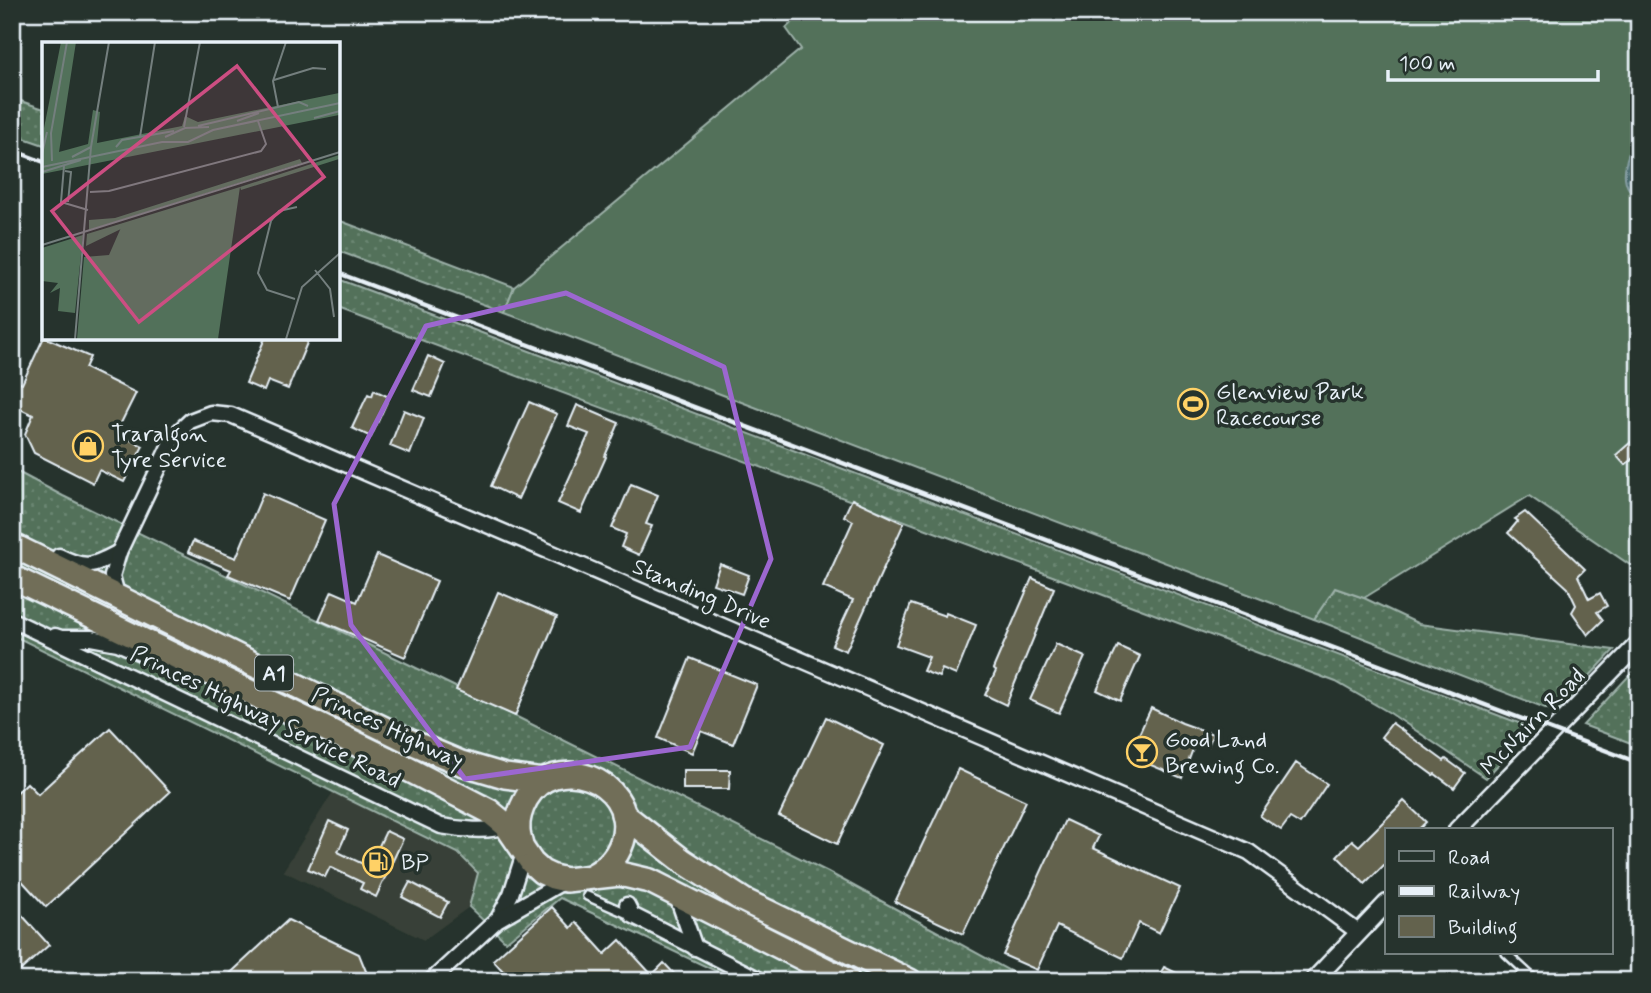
<svg xmlns="http://www.w3.org/2000/svg" width="1651" height="993" viewBox="0 0 1651 993" font-family="Mynerve,sans-serif">
<style>
.built{fill:#384137}
.grass{fill:url(#grass-dots);stroke:#9db1a9;stroke-width:2}
.pitch{fill:#52715a;stroke:#9db1a9;stroke-width:2}
.water{fill:url(#water-rules);stroke:#869ea3;stroke-width:2}
.building{fill:#63624d;stroke:#e8f1f8;stroke-width:2}
.lines{fill:none;stroke-linecap:round;stroke-linejoin:round}
.service-casing{stroke:#e8f1f8;stroke-width:12}
.minor-casing{stroke:#e8f1f8;stroke-width:19}
.tertiary-casing{stroke:#e8f1f8;stroke-width:21}
.trunk-casing{stroke:#e8f1f8;stroke-width:28}
.service{stroke:#26332d;stroke-width:7}
.minor{stroke:#26332d;stroke-width:14}
.tertiary{stroke:#26332d;stroke-width:16}
.trunk{stroke:#716e59;stroke-width:23}
.rail{stroke:#e8f1f8;stroke-width:4.5}
.marked{fill:none;stroke:#9c67d0;stroke-width:5;stroke-linejoin:round}
.labels{text-anchor:middle;stroke-width:7;stroke-linejoin:round;paint-order:stroke}
.shield{fill:#26332d;stroke:#aeb8bb;stroke-width:2}
.shield-label{font-size:21px;font-weight:bold;fill:#e8f1f8}
.poi-label{font-size:23px;fill:#e8f1f8;stroke:#26332d;text-anchor:start}
.street-label{font-size:23px;fill:#e8f1f8;stroke:#26332d}
.inset-road{fill:none;stroke:#747f7e;stroke-width:2}
.view{fill:#cc4e82;fill-opacity:0.15;stroke:#cc4e82;stroke-width:3.5}
.inset-edge{fill:none;stroke:#e8f1f8;stroke-width:3.5}
</style>
<defs>
<pattern id="grass-dots" width="8" height="8" patternUnits="userSpaceOnUse" patternTransform="scale(1.75)"><rect width="8" height="8" fill="#52715a"/><path d="M2 2h.1M6 6h.1" fill="none" stroke="#6b8672" stroke-width="1.8" stroke-linecap="round"/></pattern>
<pattern id="water-rules" width="6" height="5" patternUnits="userSpaceOnUse" patternTransform="scale(1.75)"><rect width="6" height="5" fill="#44666b"/><path d="M0 2.5h6" fill="none" stroke="#5f7c81"/></pattern>
</defs>
<rect width="100%" height="100%" fill="#26332d"/>
<filter id="ink" filterUnits="userSpaceOnUse"><feTurbulence type="fractalNoise" baseFrequency=".0143" numOctaves="2"/><feDisplacementMap in="SourceGraphic" scale="14" xChannelSelector="R" yChannelSelector="G"/><feConvolveMatrix kernelMatrix="1 2 1 2 8 2 1 2 1" color-interpolation-filters="sRGB"/></filter>
<g filter="url(#ink)">
<path class="built" d="M333,792l126,61 19,20 -9,34 -45,33 -141,-69z"/>
<g class="grass">
<path d="M12,98l32,11v36l-32,-11z"/>
<path d="M338,220l176,67 -10,25 -166,-61z"/>
<path d="M338,279l1194,449 -46,50 -96,-65 -54,-31 -998,-373z"/>
<path d="M12,469l51,27 452,220 313,156 200,109h-291l-177,-83 -54,44 -37,-35 9,-34 -20,-20 -446,-218z"/>
<path d="M1335,588l29,10 55,26 195,26 -58,62 -242,-93z"/>
<path d="M1639,665v81l-56,-21z"/>
</g>
<path class="pitch" d="M803,12h836v559l-110,-75 -165,102 -29,-10 -21,31 -810,-307 10,-25 287,-238 -15,-21z"/>
<path class="water" d="M1639,135v62c-24,-11 -13,-45 0,-62z"/>
<g class="building">
<path d="M44,337l46,20 -5,11 51,25 -20,40 27,13 -19,36 -25,-12 -6,13 -59,-30 -9,-19 8,-19 -21,-10v-12l5,-11 5,2z"/>
<path d="M265,338h44l-21,51 -20,-8 -4,10 -18,-8z"/>
<path d="M428,356l17,8 -14,33 -18,-7z"/>
<path d="M374,390l15,7 -18,40 -19,-9 16,-34 4,2z"/>
<path d="M529,402l28,12 -39,85 -27,-13z"/>
<path d="M577,405l42,18 -14,33 1,1 -25,56 -23,-10 31,-69 -21,-8z"/>
<path d="M404,410l20,8 -14,36 -20,-8z"/>
<path d="M1639,435v18l-14,12 -9,-10z"/>
<path d="M631,484l27,11 -12,29 6,2 -13,29 -18,-8 5,-13 -14,-6z"/>
<path d="M263,493l62,27 -35,81 -62,-26 3,-5 -43,-18 5,-11 43,17z"/>
<path d="M852,499l52,24 -58,128 -14,-6 21,-45 -30,-13 30,-66 -9,-5z"/>
<path d="M1525,512l60,57 -7,7 11,23 11,-6 7,13 -10,6 6,8 -15,15 -16,-23 4,-7 -8,-17 -60,-55 10,-12 -3,-2z"/>
<path d="M377,555l60,26 -32,76 -86,-37 13,-29 25,11z"/>
<path d="M720,564l29,11 -7,19 -29,-10z"/>
<path d="M1032,578l22,10 -48,117 -21,-10 11,-24 -3,-2z"/>
<path d="M498,592l59,25 -42,99 -59,-26z"/>
<path d="M911,604l34,12 1,-3 30,12 -20,50 -14,-6 -3,8 -16,-6 6,-14 -33,-12z"/>
<path d="M1056,644l29,13 -26,56 -29,-13z"/>
<path d="M1118,646l22,10 -20,45 -23,-11z"/>
<path d="M690,658l67,27 -24,59 -32,-13 -9,22 -34,-15z"/>
<path d="M1151,708l31,15 31,11 -5,12 -12,-5 -14,37 -53,-22z"/>
<path d="M826,717l58,28 -47,99 -58,-28z"/>
<path d="M1392,723l52,38 2,-2 19,14 -11,15 -19,-14 -2,1 -52,-38z"/>
<path d="M110,728l60,64 -124,115 -34,-37v-73l15,-14 11,11z"/>
<path d="M1296,763l31,21 -27,40 -10,-6 -9,12 -21,-14z"/>
<path d="M958,769l68,32 -63,133 -68,-32z"/>
<path d="M683,770h47l-1,19h-46z"/>
<path d="M1404,801l22,21 -8,8h-31v32l-22,22 -28,-28 15,-16 7,6z"/>
<path d="M1065,820l34,16 -6,12 87,40 -21,45 -20,-10 -16,35 -66,-32 -20,44 -34,-15z"/>
<path d="M329,821l19,9 -10,22 31,15 17,-36 17,8 -27,58 -16,-8 3,-6 -33,-16 -5,10 -17,-8z"/>
<path d="M410,882l38,20 -8,15 -38,-20z"/>
<path d="M12,904l37,41 -37,33z"/>
<path d="M552,907l19,21 5,-6 29,32 15,-14 32,35 12,-12 17,18h-156l-6,-7 -7,7 -19,-21z"/>
<path d="M288,920l71,34 11,27h-148z"/>
<path d="M1164,967l29,14h-37z"/>
</g>
<g class="lines">
<g class="service-casing">
<g id="service">
<path d="M587,896l41,18"/>
<path d="M1506,953l30,28"/>
<path d="M1516,981l9,-10"/>
</g>
</g>
<g class="minor-casing">
<g id="minor">
<path d="M59,556c28,14 33,10 60,-4"/>
<path d="M117,595l-5,-19 7,-24 55,-116 16,-15 21,-8 20,2 1018,437 109,80"/>
<path d="M12,620l429,206c16,3 50,7 65,-1"/>
<path d="M55,636l6,2h30l27,5 70,31"/>
<path d="M676,894l19,54"/>
<path d="M627,905l5,10 130,66"/>
<path d="M498,919l13,-25 13,-41"/>
<path d="M431,981l66,-61 69,-40"/>
</g>
</g>
<g class="tertiary-casing">
<g id="tertiary">
<path d="M1457,830l182,-187"/>
<path d="M1313,981l74,-78"/>
</g>
</g>
<g class="trunk-casing">
<g id="trunk">
<path d="M12,545l399,197 50,21 44,13 38,5"/>
<path d="M12,577l386,187 91,47 17,14 26,38 10,9 11,5 13,3 54,-6 30,7 198,100"/>
<path d="M623,814l60,47 60,39 167,81"/>
<path d="M521,846c-1,-6 -3,-11 -3,-16 -1,-11 3,-22 8,-31 28,-49 108,-20 98,36 -4,19 -15,32 -32,41"/>
</g>
</g>
<use href="#service" class="service"/>
<use href="#minor" class="minor"/>
<use href="#tertiary" class="tertiary"/>
<use href="#trunk" class="trunk"/>
<g class="rail">
<path d="M12,150l32,12"/>
<path d="M338,273l1301,490"/>
</g>
</g>
</g>
<path class="marked" d="M566,293l158,74 47,192 -81,188 -225,32 -114,-154 -17,-121 92,-178z"/>
<defs>
<g id="stadium-ring" transform="scale(1.575)"><circle r="9.5" fill="#26332d" stroke="#ffd166" stroke-width="1.5"/><path d="M0-5a6.5 5 0 1 0 0 10a6.5 5 0 1 0 0-10ZM-3.5-1.8h7v3.6h-7Z" fill="#ffd166"/></g>
<g id="shop-ring" transform="scale(1.575)"><circle r="9.5" fill="#26332d" stroke="#ffd166" stroke-width="1.5"/><path d="M-5-2.5h2.3a2.7 3.5 0 0 1 5.4 0H5L5.5 6h-11ZM-1.5-2.5h3a1.5 2.3 0 0 0-3 0Z" fill="#ffd166"/></g>
<g id="bar-ring" transform="scale(1.575)"><circle r="9.5" fill="#26332d" stroke="#ffd166" stroke-width="1.5"/><path d="M-6-5H6L.8 .8V4.5H3.5V6h-7V4.5H-.8V.8Z" fill="#ffd166"/></g>
<g id="fuel-ring" transform="scale(1.575)"><circle r="9.5" fill="#26332d" stroke="#ffd166" stroke-width="1.5"/><path d="M-5.5-6h7V0h2V4h1.3V-2.5L3-4.5l.8-.8L6-3V5H2.5V1h-1V6h-7ZM-4.2-4.7v3.2H.2V-4.7Z" fill="#ffd166"/></g>
</defs>
<g fill-rule="evenodd">
<use href="#stadium-ring" x="1193" y="404"/>
<use href="#shop-ring" x="88" y="446"/>
<use href="#bar-ring" x="1142" y="752"/>
<use href="#fuel-ring" x="378" y="862"/>
</g>
<g class="labels">
<rect class="shield" x="255" y="655.5" width="38" height="35" rx="5"/>
<g class="shield-label">
<text x="274" y="680">A1</text>
</g>
<g class="poi-label">
<text x="1216" y="399">Glenview Park<tspan x="1216" dy="26">Racecourse</tspan></text>
<text x="111" y="441">Traralgon<tspan x="111" dy="26">Tyre Service</tspan></text>
<text x="1165" y="747">Good Land<tspan x="1165" dy="26">Brewing Co.</tspan></text>
<text x="401" y="870">BP</text>
</g>
<g class="street-label">
<text transform="translate(702 593) rotate(23)" y="8">Standing Drive</text>
<text transform="translate(266 716) rotate(26)" y="8">Princes Highway Service Road</text>
<text transform="translate(1532 721) rotate(-46)" y="8">McNairn Road</text>
<text transform="translate(388 727) rotate(25)" y="8">Princes Highway</text>
</g>
</g>
<g transform="translate(42 42)">
<rect width="298" height="298" fill="#26332d"/>
<path d="M19,0h15l-17,110 29,-8 5,-34 7,2 -3,31 85,-17 3,-10 13,6 141,-29v22l-297,59 2,-46zM297,113v4l-98,31 -1,-3zM258,117l2,4 -213,67v-10l26,-2zM81,181v5l-37,18 1,-12zM41,193l-8,78 -17,-2 2,-23 -10,5 8,-10 -16,-2v-33z" fill="#52715a"/>
<path d="M198,145l-22,152h-141l7,-82 25,-2 14,-32z" fill="#52715a"/>
<path class="inset-road" d="M232,38l39,-12 13,1M236,65l-5,-26 13,-39M272,76l26,-7M195,79l22,-8M156,84l101,-24 9,4M142,85l16,-85M98,95l15,-95M123,95l20,-9 24,-1M74,105l6,-7 52,-9M0,112l5,-22M30,115l19,-10M10,119l-1,-28 16,-91M22,124l-3,36 27,8M0,125l120,-25h26l25,-12 127,-27M23,129l6,1 -3,30M0,130l39,-12M48,150l19,-1 152,-40 5,-7 -8,-23M0,203l298,-93M273,228l15,19 4,28M253,257l-28,-9 -9,-17 13,-52 8,-10 18,-4M33,297l16,-192 18,-105M244,297l16,-52 38,-34"/>
<path class="view" d="M195,24l87,111 -185,145 -87,-111z"/>
<rect width="298" height="298" class="inset-edge"/>
</g>
<rect width="1651" height="993" fill="none" stroke="#26332d" stroke-width="42"/>
<rect x="21" y="21" width="1609" height="951" fill="none" stroke="#e8f1f8" stroke-width="2.5" filter="url(#ink)"/>
<rect x="1385" y="828" width="228" height="126" fill="#26332d" stroke="#747f7e" stroke-width="2"/>
<rect x="1399" y="851" width="35" height="10" fill="#26332d" stroke="#747f7e" stroke-width="2"/>
<text x="1448" y="864" font-size="21" fill="#e8f1f8">Road</text>
<rect x="1399" y="886" width="35" height="10" fill="#e8f1f8" stroke="#747f7e" stroke-width="2"/>
<text x="1448" y="898" font-size="21" fill="#e8f1f8">Railway</text>
<rect x="1399" y="916" width="35" height="21" fill="#63624d" stroke="#747f7e" stroke-width="2"/>
<text x="1448" y="934" font-size="21" fill="#e8f1f8">Building</text>
<path d="M1388 70v10h210v-10" fill="none" stroke="#e8f1f8" stroke-width="3.5"/>
<text x="1399" y="70" font-size="21" fill="#e8f1f8" stroke="#26332d" stroke-width="5" paint-order="stroke">100 m</text>
</svg>
